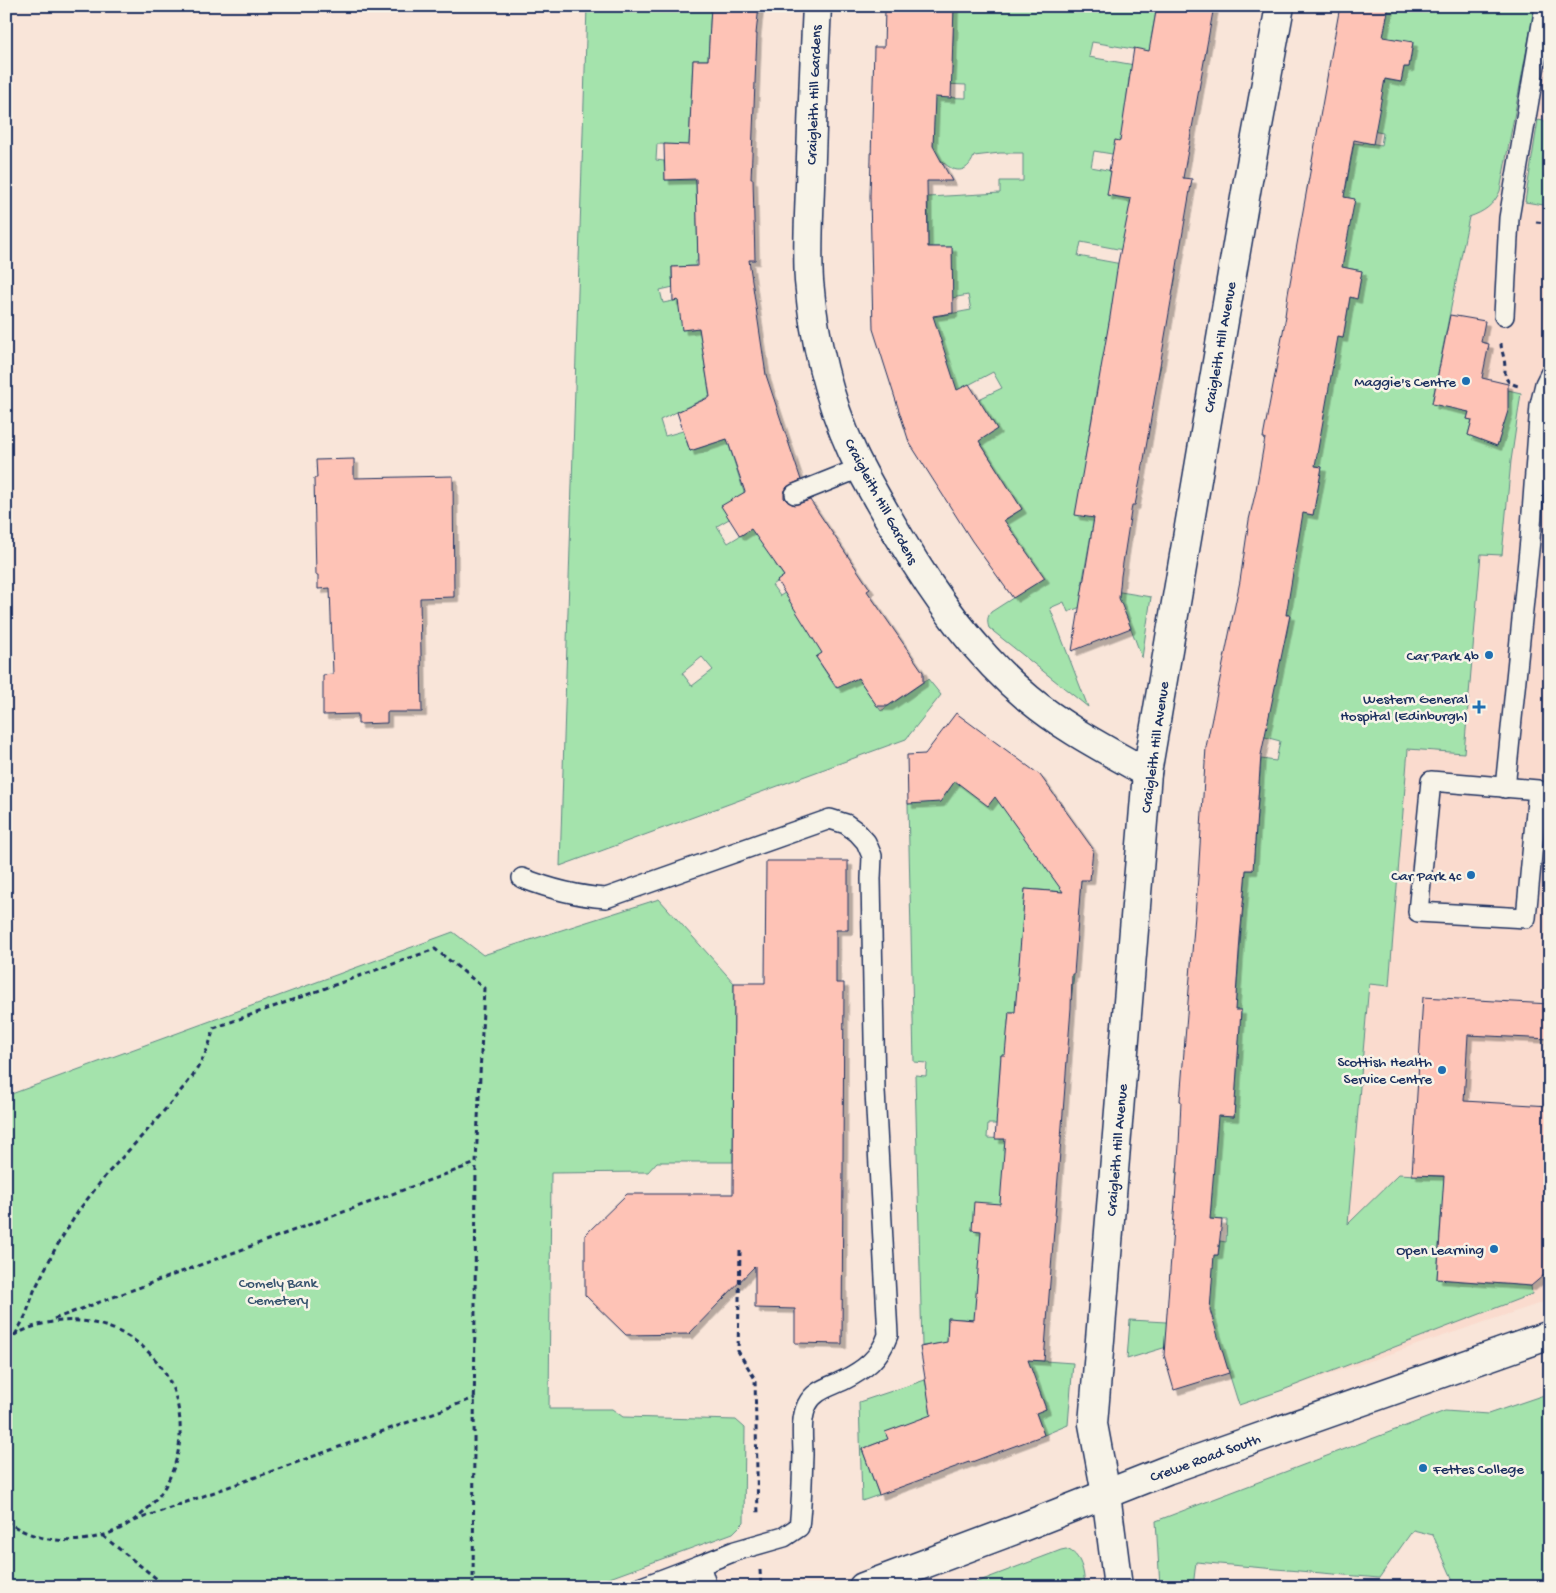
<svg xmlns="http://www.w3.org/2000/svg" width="1556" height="1593" viewBox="0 0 1556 1593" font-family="'Gochi Hand',sans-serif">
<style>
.built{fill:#fadbce}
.green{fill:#a4e3ac;stroke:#608985;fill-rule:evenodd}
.building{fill:#fec3b6;stroke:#1b2f5e;filter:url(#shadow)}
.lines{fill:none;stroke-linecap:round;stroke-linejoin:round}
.lane-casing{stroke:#1b2f5e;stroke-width:22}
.street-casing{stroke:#1b2f5e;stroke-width:31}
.secondary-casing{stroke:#1b2f5e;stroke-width:31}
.path{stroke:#1b2f5e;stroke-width:3;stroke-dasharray:5 4;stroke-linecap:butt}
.lane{stroke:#f7f3e8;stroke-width:19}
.street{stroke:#f7f3e8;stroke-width:28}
.secondary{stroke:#f7f3e8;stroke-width:28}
.poi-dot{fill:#1f6fb2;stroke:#f7f3e8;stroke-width:2}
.labels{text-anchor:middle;stroke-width:5;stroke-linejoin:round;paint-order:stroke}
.street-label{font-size:15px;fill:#1b2f5e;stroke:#f7f3e8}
.poi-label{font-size:15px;fill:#1b2f5e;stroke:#f7f3e8;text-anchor:end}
.park-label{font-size:15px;fill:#36536e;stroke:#f7f3e8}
</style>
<defs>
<filter id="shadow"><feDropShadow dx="4.5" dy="4.5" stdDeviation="0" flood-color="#0004"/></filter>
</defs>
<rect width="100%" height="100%" fill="#f9e5d9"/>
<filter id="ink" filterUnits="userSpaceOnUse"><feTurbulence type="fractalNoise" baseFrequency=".02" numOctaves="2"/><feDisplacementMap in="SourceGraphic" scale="10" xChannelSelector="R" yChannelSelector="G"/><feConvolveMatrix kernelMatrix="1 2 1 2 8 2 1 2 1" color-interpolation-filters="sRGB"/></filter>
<g filter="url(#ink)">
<path class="built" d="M1511,6h39v1294l-267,90 11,-61 136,-914z"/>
<g class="green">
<path d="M587,6h124l-3,54h-15l-4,85 -32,-1 -1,16 8,1 1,19h31l2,81h-2v5l-24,1v13h25l-1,2 -36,8 3,13 32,-6 -13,33 17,-2 8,50 58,-9 2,12 -55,14 -52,25 5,16 18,-5 7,20 37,-12 17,53 -15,27 -12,7 11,17 30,-18 24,34 -7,5 9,12 -12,9 8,11 11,-7 37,60 -12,8 20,31 22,-10 23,33 47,-32 13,16 -35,44 -346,127zM702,657l11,13 -21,16 -10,-13z"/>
<path d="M954,6h203l-6,33 55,9 -2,13 -112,-19 -3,15 57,10 -17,11 -2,19 14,2 -5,27 -24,28 -18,-3 -3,16 43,8 -27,20 24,4 -8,51 -42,-8 -3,14 98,18 -2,12 -57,-10 -13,80 57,9 -6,25 -57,-9 -13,80 9,57 -12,67 3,1 -2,20 -15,6 -4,-10 -14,6 38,99 -99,-79c-2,-6 -2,-11 2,-16l53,-34 -35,-51 -31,21 -5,-7 49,-32 -43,-68 18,-12 -14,-22 -25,2 44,-21 -9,-16 -36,19 -24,-74 38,-7 -3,-15 -16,3v-51h-24v-50l72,-4v-12h23v-28h-23l-26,3c-7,19 -21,17 -33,4l-8,1 1,-64 32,1v-13l-67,-3 35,-14 18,1z"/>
<path d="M1389,6h146l-35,185c-6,14 -16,21 -31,26l-37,186 37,9 -2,7 5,1 -4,15 29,11 10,-33 1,-23 13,3 -10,68 -9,94 -21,-1 -17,199 -56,-4 -19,237 -20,-2 -21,240 51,-50 104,6 -62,37 -4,62 94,7 1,8 -249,96 -44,15 -23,-73 -89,27 3,-39 72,4 5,-69h11l2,-14 6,1 1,-22 -17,-1 2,-26 -12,-7 -24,-2 1,-16 37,3 -33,-58 53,4 7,-106 -6,-1 11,-140h7l8,-111 15,2 4,-20 -15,-4 -7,-104 28,4 4,-22 -20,-3 17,-102 26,5 9,-48 -25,-5 41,-125 5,1 7,-41 7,1 5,-27 -20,-4 12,-68 -47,-9 1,-8 38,6 8,-45 9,1 1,-2 17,3 2,-12 -17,-3 10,-52 25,4 3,-15h5l4,-24 -30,-6z"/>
<path d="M1538,120l12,2v84l-25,-4z"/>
<path d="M1102,589l49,8 -9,61 -16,-43z"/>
<path d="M955,781l45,8 81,90 -1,14 -55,-4 -6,81 55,4 -3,28 -50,10h-12l-1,13 12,1 -3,30 -16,-1 -4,69h-9l-1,14 19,1 24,95 -39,87 -43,-3 -1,17 70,24 56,4 -5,62 -24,10 -8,-22 10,-4 -6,-17 -11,4 -91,-52 -16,2 -7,-271 11,1 1,-13 -13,-1 -6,-258 37,-9z"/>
<path d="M659,899l75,84 -1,179h-76l-9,10 -97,1 -2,236h63l11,8 113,3 9,8 -1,94 -11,11 -148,54h-579v-491l447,-164 30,23z"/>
<path d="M925,1380l8,35 -45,24 -26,10 17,46 -17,6 -3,-99z"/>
<path d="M1550,1393v194h-94l-23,-52 -20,-5 -34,48 -183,-16 -3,25h-33l-4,-66 289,-110 43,3z"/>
<path d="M1066,1549c16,5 18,24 19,38h-121l97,-37z"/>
</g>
<g class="building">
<path d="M711,6h48l-3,28h1l-6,145h2l2,81h-6l17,115 35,105 -14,7 -3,5v6l4,4 6,3 16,-5 60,89 -3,2 56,81v10l-35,24h-11l-19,-28 -21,10 -21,-31 6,-4 -45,-72 7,-5 -33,-47 -11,7 -19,-30 24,-14 -18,-53 -37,12 -13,-39 33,-15 -11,-69 -17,2 -4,-30 -5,1 -1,-34 26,-1 -2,-87 -31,1 -1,-36 25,1 4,-85h15z"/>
<path d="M889,6h65l-3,92 -16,-1 -2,49 19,35h-25l1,66h24l1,66 -20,3 24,74 12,-6 28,45 -18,12 43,68 -18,11 41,58 -32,20 -41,-57 -63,-99 -36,-113 -3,-133 4,-149h10l1,-38 4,1z"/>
<path d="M1157,6h57l-31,172 9,1 -50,292 -7,34h-3l-11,71 -2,22 12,30 -59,23 22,-133 -19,-3 35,-198 8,-54 13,-64 -24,-4 4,-24h-2l6,-31 5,1 14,-93 15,3z"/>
<path d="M1340,6h49l-6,31 30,5 -4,25h-5l-3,15 -16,-3 -12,65 -19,-4 -10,57 11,2 -13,68 20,4 -5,28 -7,-2 -7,41 -5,-1 -23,129 7,1 -9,48 -10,-2 -17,102h4l-29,140 -8,115h-7l-6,68 -5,72h6l-7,107 -16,-1 -8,103 12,1 -4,35h-4l-4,55 19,63 -55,17 -10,-35 15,-210 2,-44h-1l18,-223 8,-131 34,-166 9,-61 7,-30 9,-52h-2l23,-122h-1l3,-22z"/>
<path d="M1450,315l35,6 -4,21 8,2 -7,34 26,6v27l-11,35 -29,-11 4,-15 -5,-1 2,-7 -37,-8z"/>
<path d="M354,459v19l99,-2 1,121 -34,1 2,114h-35v11l-29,1v-10l-35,1v-40l10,-1 -3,-86 -12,1v-14h-2l-2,-97h3l-1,-18z"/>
<path d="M956,713l84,62 53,74 -3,31h-9l-7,94h-2l-1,34 -27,353 -16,-1 18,49 -10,4 8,22 -75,28v-1l-90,33 -17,-46 26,-10 -3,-7 46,-17 -11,-68 27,-5 1,-24 26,2 7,-89 -9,-1 2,-28 26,2 5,-65h-10l6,-84h4l4,-43h6l10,-123 38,3 -68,-95 -7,9 -33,-25 -15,21 -32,2 -1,-49 18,-1z"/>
<path d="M766,861h82v69h-12v53h8l-2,361 -47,-1v-34l-40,-1v-42l-66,68 -63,1 -41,-40v-60l42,-41h106l1,-211h31z"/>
<path d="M1423,997l127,7v35l-82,-4 -4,66 86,5v164l-19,16 -94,-7 7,-103 -32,-1z"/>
</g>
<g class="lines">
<g class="lane-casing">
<g id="lane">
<path d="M1504,316l5,-98 36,-212"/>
<path d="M795,494l65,-26"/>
<path d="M1431,781l107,9 -12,128 -108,-6z"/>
<path d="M1505,788l25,-248 10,-135 5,-21 5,-10"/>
<path d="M522,878c28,11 54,18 84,20l224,-79 16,5 11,8 9,10 6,14 -1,23 4,212 13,244c-8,23 -24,35 -44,45 -14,7 -30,10 -37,25 -7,15 -4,34 -4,50 -1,24 -1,48 -4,72l-15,10 -49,14 -35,14 7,22"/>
<path d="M642,1587l58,-22"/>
</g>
</g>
<g class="street-casing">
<g id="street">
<path d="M817,6c-3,60 -5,120 -7,181 -1,31 -3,63 -1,94 5,58 19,117 43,170 14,30 31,58 48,87 35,59 76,117 129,161 36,30 78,51 118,74"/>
<path d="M1118,1587l-12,-93 -13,-70 54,-651 100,-587 33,-180"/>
</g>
</g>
<g class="secondary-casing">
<path id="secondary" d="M863,1587l157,-59 147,-58 383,-135"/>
</g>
<g class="path">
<path d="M1536,222l9,1 5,9"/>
<path d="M1501,343c0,6 2,10 3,16 3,13 -4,22 14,27"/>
<path d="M740,1251l-2,100 17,28 3,137"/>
<path d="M54,1319l422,-156"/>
<path d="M15,1335l11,-20 8,-24 21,-42 24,-39 27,-35 47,-51 40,-48 8,-14 7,-14 6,-20 221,-79 49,39 -8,175 -3,424"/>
<path d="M6,1340c77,-50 179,2 174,96 -1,21 -8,40 -19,57 -16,22 -38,38 -64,44 -31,8 -65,3 -91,-16"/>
<path d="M134,1521l341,-123"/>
<path d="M103,1536l64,51"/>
<path d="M760,1570l1,17"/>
</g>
<use href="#lane" class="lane"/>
<use href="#street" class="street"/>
<use href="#secondary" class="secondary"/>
</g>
</g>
<g class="poi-dot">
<circle cx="1466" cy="381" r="5"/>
<circle cx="1489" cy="655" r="5"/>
<path d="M1476.5 699.5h5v5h5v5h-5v5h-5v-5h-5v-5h5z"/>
<circle cx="1471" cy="875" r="5"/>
<circle cx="1442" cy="1070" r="5"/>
<circle cx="1494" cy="1249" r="5"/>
<circle cx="1423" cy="1468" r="5"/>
</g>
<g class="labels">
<g class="street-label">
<text transform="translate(813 95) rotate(-88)" y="5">Craigleith Hill Gardens</text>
<text transform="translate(1219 347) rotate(-80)" y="5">Craigleith Hill Avenue</text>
<text transform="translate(882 501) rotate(62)" y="5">Craigleith Hill Gardens</text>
<text transform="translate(1154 747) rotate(-82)" y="5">Craigleith Hill Avenue</text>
<text transform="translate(1116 1150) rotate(-85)" y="5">Craigleith Hill Avenue</text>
<text transform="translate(1205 1457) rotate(-20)" y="5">Crewe Road South</text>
</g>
<g class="poi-label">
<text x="1456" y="386">Maggie's Centre</text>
<text x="1479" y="660">Car Park 4b</text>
<text x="1468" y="703">Western General<tspan x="1468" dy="17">Hospital (Edinburgh)</tspan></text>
<text x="1461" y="880">Car Park 4c</text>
<text x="1432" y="1066">Scottish Health<tspan x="1432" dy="17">Service Centre</tspan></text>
<text x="1484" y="1254">Open Learning</text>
<text x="1433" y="1473" text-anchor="start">Fettes College</text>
</g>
<g class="park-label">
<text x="278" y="1287">Comely Bank<tspan x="278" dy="17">Cemetery</tspan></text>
</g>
</g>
<rect width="1556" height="1593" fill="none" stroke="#f7f3e8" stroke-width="25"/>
<rect x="12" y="12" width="1531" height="1568" fill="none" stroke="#1b2f5e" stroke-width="2" filter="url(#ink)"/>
</svg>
